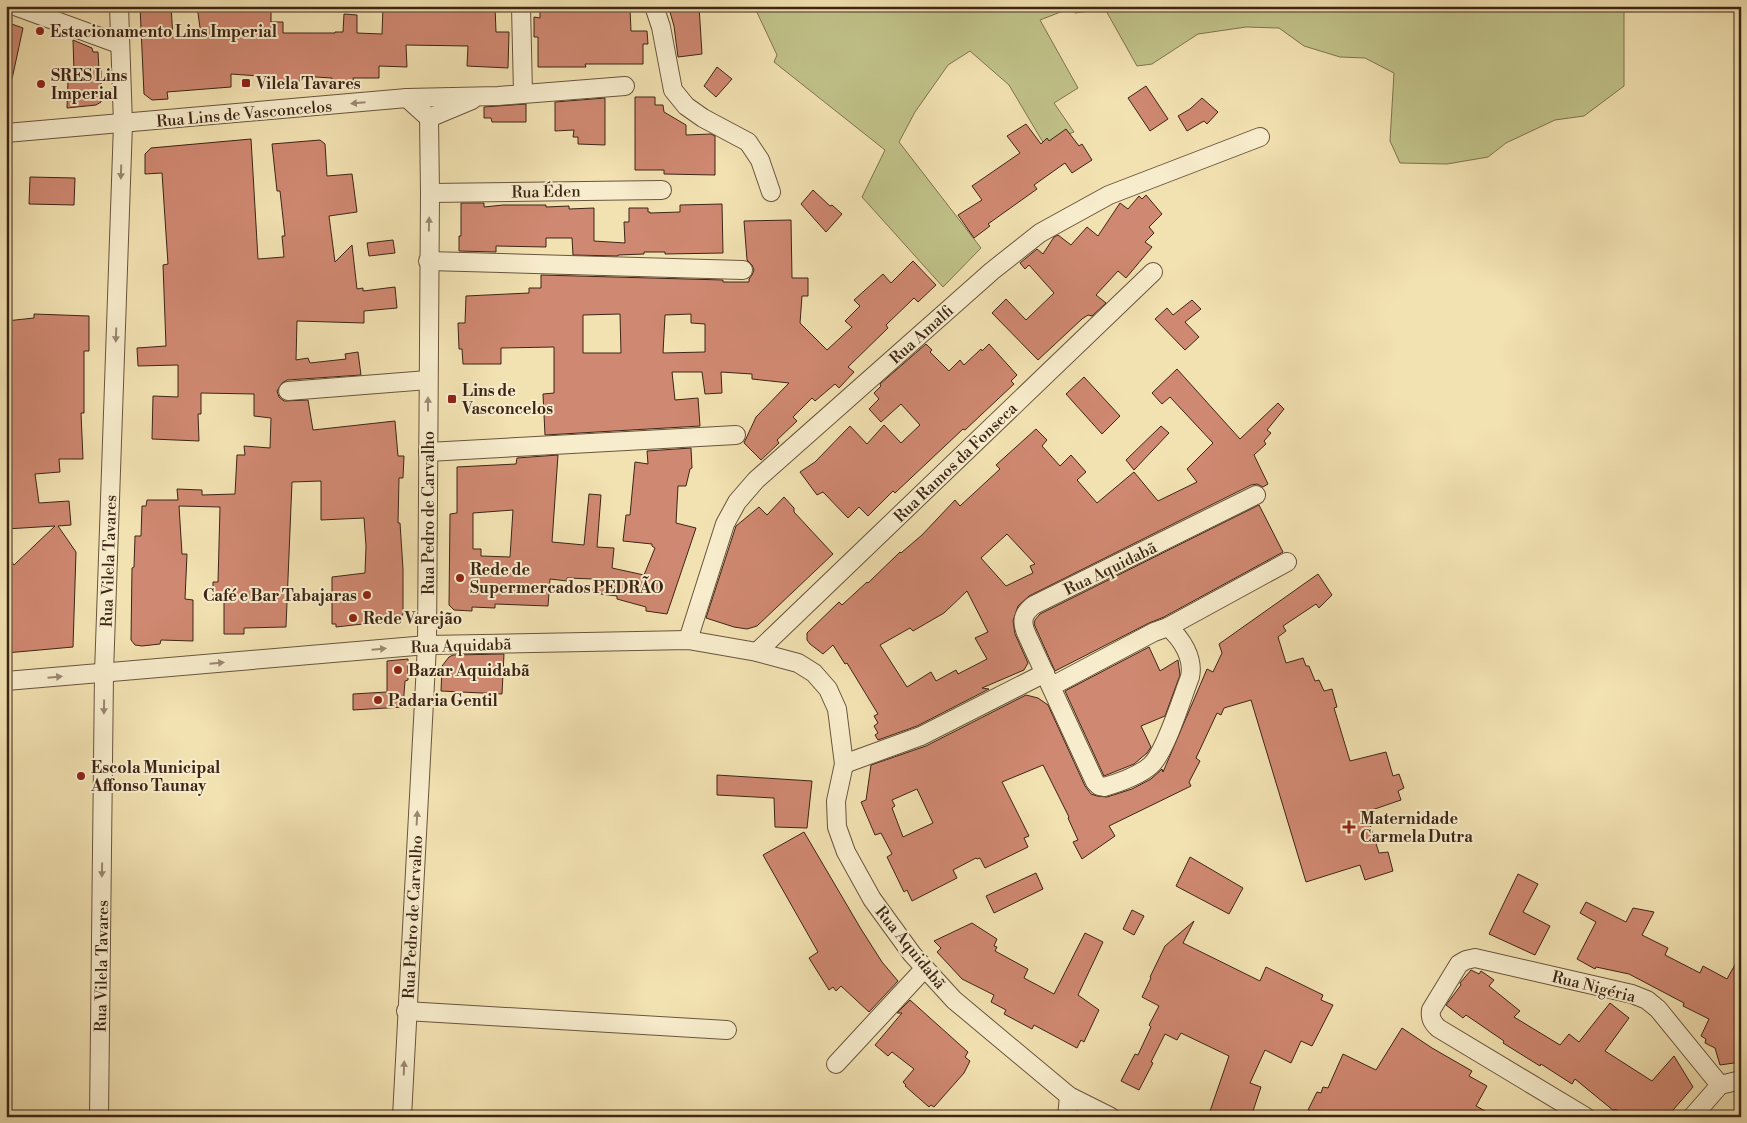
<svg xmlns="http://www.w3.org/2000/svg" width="1747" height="1123" viewBox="0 0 1747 1123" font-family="'Libre Bodoni',serif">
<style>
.green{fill:#c0c188;stroke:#7e734f}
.building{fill:#cf8871;stroke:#3d2516;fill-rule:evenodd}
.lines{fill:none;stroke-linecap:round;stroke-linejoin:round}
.minor-casing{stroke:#6a543d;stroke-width:20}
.minor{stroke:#f7eccc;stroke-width:18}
.oneway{fill:#9a8871}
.poi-dot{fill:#8f2418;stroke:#f7eccc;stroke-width:2}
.labels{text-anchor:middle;stroke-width:4;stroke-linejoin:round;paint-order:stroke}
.poi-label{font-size:16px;font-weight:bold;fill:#3d2516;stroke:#f7eccc;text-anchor:start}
.street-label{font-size:16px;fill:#3d2516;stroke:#f7eccc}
</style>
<rect width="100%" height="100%" fill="#f2e1b1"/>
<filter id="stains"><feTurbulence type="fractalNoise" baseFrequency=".004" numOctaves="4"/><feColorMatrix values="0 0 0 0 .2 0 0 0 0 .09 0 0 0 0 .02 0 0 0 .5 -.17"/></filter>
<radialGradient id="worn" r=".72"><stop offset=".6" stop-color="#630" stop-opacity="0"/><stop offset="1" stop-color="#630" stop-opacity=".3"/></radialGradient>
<path class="green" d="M754,6h870v80l-40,30 -29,4 -49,23 -18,14 -41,7 -47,-1 -10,-22 4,-68 -29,-15 -25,-1 -36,-11 -25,-18 -33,-1 -48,7 -46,30 -15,2 -32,-57 -30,4 -4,-5 -31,12 38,68 -24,15 20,29 -30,12 -35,-59 -39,-34 -22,14 -33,47 -16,30 82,106 -38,39 -81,-90 23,-47 -111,-88 3,-7z"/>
<g class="building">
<path d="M140,6h31l2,32 28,-3 -4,-29h74v16h12v11h52v-1h8l1,-18 13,1v18l25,1 1,-28h112l1,26h13l-1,36 -41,-2 1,-20 -62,-1 1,22 -28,-1v12h-26l1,6 -22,1v-7l-32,-2v5l-41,2v-7l-28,-2v13l-64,5 1,7 -16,1 -8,-6z"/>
<path d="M540,6h76v3h14l1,22h16l1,13h-5v20h-58l1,3h-48v-30h-4v-20l6,1z"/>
<path d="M676,6h23l3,48 -24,3 -4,-31 -4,-14 6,-1z"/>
<path d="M6,22l17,6 -11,51 -6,-1z"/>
<path d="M73,40l19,8 1,4h5l1,18h2v32l-5,3 -29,3 1,-28h5l1,-7z"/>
<path d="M717,67l15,12 -16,18 -12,-11z"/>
<path d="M1146,86l22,33 -18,12 -22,-33z"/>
<path d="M635,97h20v8h8l1,7 22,13v10l25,-1 4,2v39l-51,-1v-4h-29z"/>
<path d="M605,98v47l-27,-1v-7h-5l1,-7 -19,1v-29z"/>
<path d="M1202,98l16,14 -11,12 -3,-3 -17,10 -9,-15 12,-7z"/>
<path d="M526,104v18h-34l-1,-4h-7v-11z"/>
<path d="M1026,124l15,20 6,-6 2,3 17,-12 13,17 3,-2 10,16 -20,13 -7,-10 -31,22 3,4 -49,35 2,2 -16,12 -16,-23 24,-15 -10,-14 48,-33 -13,-17z"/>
<path d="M251,139l7,120 26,-2 -2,-21h3l-5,-45h-3l-5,-47 48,-4 5,4 2,32 25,-2 5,38 -28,4 6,46 17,-17 5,44 6,-1v3l32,-4 2,21 -33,3v12l-67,-2 -1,39 12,-2 2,5 36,-4 -1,-5 13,-2 3,23 -74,5 -5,3 -5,8 2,6 5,4 24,-1 5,30 82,-9 3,35h6l-1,22h-4l-1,45h2l3,46v45l-4,6 -63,7v-3h-4v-47l33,-4 1,-27 -2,-28 -43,2v-39l-29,1 -6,145 -42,1v6h-20v-35h-11v-17h5l2,-75 -41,-1 3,48h5l-2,45 8,1v41l-32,-1 -1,4 -18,2 -7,-1 -4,-5 1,-72 2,-1 1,-31h6l1,-30h4l1,-6h31l-1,-11 25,1v5l33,-1 2,-39h8l-1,-9 26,2 1,-30 -17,-2v-22l-53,-1v21h-3l1,27 -47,-2 1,-43 25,1v-32l-40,1 -1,-18 29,-2 -3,-81 5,-1 -6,-91 -17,1v-20l6,-6z"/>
<path d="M30,177l45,1 -1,27 -45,-1z"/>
<path d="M813,190l17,16 2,-1 10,9 -16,18 -25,-28z"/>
<path d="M1146,195l16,19 -13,13 5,6 -9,9 7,5 -26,31 -8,-7 -22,24 10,8 -14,13 -4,-1 -6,4 -44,41 -46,-47 14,-14 20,21 28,-27 -25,-28 -4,4 -5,-6 17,-14 6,5 11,-17 4,-2 13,10 16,-18 11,9 22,-33 8,6 11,-13 3,3z"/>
<path d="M461,203h23v4l19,-2h43v2l23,-1v3l25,-1v33l31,2 -1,-21h5v-14h19v4h2v1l30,-1v-7l42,-1 1,49 -58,1v-2h-21v2l-26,1v1l-45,-1 -1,-17h-26v9l-50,-1v6l-37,-1v-15h2z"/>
<path d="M791,220l1,58h16v18h-6l-2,27 27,27 25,-23 -7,-6 15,-15 -6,-6 29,-26 8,9 22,-22 23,24 -18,17 -4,-4 -28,27 2,3 -40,39 6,5 -15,16 -4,-4 -20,17 -3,-3 -19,19 4,4 -20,19 2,3 -18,17 -17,-17 12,-26 33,-34 -37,-4v-5l-31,-2 1,21 -17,1 -3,-22h-30l3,28 23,-2 2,28 -155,9 -2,-41 11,-1v-46l-53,1v16h-38l-1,-15h-3l-1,-26h7l1,-27 63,-3v-5h12v-13l182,5v2h26v-3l3,-4 2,-5 -2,-5 -5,-5 -3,-39zM620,314l1,39h-38v-38zM691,314v9l14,1v28l-42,1 2,-38z"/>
<path d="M393,240l2,13 -26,3 -2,-13z"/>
<path d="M1192,300l9,9 -16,13 14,15 -14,13 -30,-31 12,-11 6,7z"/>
<path d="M34,314l55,2v35h-5v62h-3l2,46h-24l1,13 -25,2 4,29 30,-2 2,24 -13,1 18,26 -3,95 -67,6v-98l8,10 41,-39 -49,3v-208l28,-3z"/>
<path d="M926,344l6,6 -2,2 19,19 11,-11 4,5 17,-16 1,2 7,-7 28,31 -6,6 3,3 -49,46 -2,-1 -68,64 -2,-2 -25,25 -9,-9 -11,11 -25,-26 -6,3 -17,-23 15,-10 35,-36 17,18 17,-19 17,18 19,-18 -19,-21 -20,18 -12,-13 10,-10 -5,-6 7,-7 -1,-2z"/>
<path d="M1177,369l63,70 38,-36 6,6 -17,21 4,3 -7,8 2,3 -12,11 14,29 -5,3 -6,-3 -6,1 -222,111 -11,10 -5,15 2,13 13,29 -4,7 -42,18 7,1 -72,37 -39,14 -3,-5 3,-2 -4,-7 4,-3 -4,-7 4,-2 -31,-51 -2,1 -12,-19 -10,9 -13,-10 -3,-4v-7l32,-31 3,3 25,-23 1,1 32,-31 1,1 21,-18 33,-35 5,6 40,-37 -4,-4 40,-36 11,11 -5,6 18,20 11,-11 15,17 -9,8 20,23 37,-31 24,29 39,-19 -10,-13 26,-26 -43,-46 -8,7 -10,-11zM1007,534l28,30 -5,2 3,7 -27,13 -25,-28zM967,591l21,41 -13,6 12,21 -29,15 -2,-4 -20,11 -5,-9 -24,15 -27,-42 30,-17 3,3 31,-18z"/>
<path d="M1084,377l36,39 -18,18 -36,-40z"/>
<path d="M1161,426l8,7 -35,37 -8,-10z"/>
<path d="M691,448l1,20 -2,1 -4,17h-8l-2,37 20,5 -29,86 -21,-3v-4l-29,-8v-3l-24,-3 1,-14 -27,-1v3l-17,-2 -2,27 -53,-2v4l-23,-1v4l-18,-1 -5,-5 1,-91 7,-1v-46l59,-3 1,-6 41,-3 -6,87 32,3 5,-51 12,1 -4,52 17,1 -2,20 32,7 11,-27 -3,-2v-2l-29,-3 3,-26h4l5,-53 13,2 -1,-13zM513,510l-3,47 -29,-1v-7h-8v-36z"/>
<path d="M784,497l10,11v4l39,42 -76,72 -10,3 -13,-2 -28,-9 30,-92 23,-19 8,8z"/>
<path d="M1259,505l24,47 -119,65 -15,6 -94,48 -21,-47 1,-4 5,-6z"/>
<path d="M1318,574l14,21 -13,13 -3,-4 -33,22 3,5 -8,6 8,26 17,-5 3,8h3l6,15 4,-1 5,11 8,-2 5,18 -3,1 16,53 36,-9 7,24 6,-2 5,14 -6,3 3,9 -35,12 13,41 9,-1 5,19 -28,9 -5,-15 -54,17 -55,-182 -27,8 -3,7 -4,-2 -21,45 4,3 -11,21 2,4 -82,40 6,10 -33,23 -9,-17 5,-2 -10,-22 1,-1 -26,-52 -41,17 27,54 -5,2 4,9 -43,21 -5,-10 -3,1 -1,-1 -23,12 4,8 -45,23 -5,-11 -3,2 -17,-35 5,-3 -11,-21 -6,2 -14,-33 5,-2 5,-35 55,-19 100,-51 12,3 10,7 37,81 6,8 6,2 10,1 25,-8 19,-10 11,-10 1,3 44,-103 6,3 9,-19 -3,-9zM917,789l16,34 -30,14 -11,-29 3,-2 -3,-6z"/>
<path d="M1149,647l11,24 18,-11 2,15 -15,41 -24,10 10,21 -4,6 -13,11 -30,12 -39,-85z"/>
<path d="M504,654l-2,40 -61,-3 1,-25 7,-9 4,-2z"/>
<path d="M408,659v21l-3,1 -2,26 -50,3v-16l34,-2v-31z"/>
<path d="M717,775l95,6 -5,47 -32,-1 -1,-29 -57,-3z"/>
<path d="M804,832l57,97 21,33 16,19 -29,31 -28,-26 -5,5 -3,-4 -4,3 -20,-32 9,-6 -55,-97z"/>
<path d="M1190,857l53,31 -14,26 -53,-28z"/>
<path d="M1036,873l7,16 -49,24 -8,-17z"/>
<path d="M1518,874l20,10 -15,28 27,14 -15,29 -46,-21z"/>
<path d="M1586,902l40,20 7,-14 21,4 -12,23 26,13 -3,7 35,18 3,-7 24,13 14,-25v108l-21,3 -5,-17 -10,-5 1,-4 -5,-3 8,-17 -26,-13 1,-3 -55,-29 -33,-7 -1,2 -18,-10 19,-37 -16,-9z"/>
<path d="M1132,910l12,6 -10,19 -11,-6z"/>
<path d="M1194,921l-11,22 77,38 6,-14 57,28 -2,5 12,5 -21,41 -11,-5 -10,22 -26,-13 -15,33 11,4 -10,30h-43l21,-61 -48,-23 -4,7 -12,-6 -14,28 2,1 -14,27 -18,-9 14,-27 3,1 13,-28 -2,-2 10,-19 -17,-9 9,-19 -1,-1 15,-31z"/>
<path d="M972,923l25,16 -3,7 3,1 -2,4 33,18 -4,9 30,16 31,-61 18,9 -25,53 21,15 -15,32 -3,-2 -4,8 -43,-23 -2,4 -28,-15 2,-4 -15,-8 3,-7 -32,-16 -25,-27 4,-4 -7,-7z"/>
<path d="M1471,970l8,4 2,-3 13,9 -5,6 31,25 -6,6 46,28 9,-11 10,8 31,-39 19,15 -24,33 47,30 22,-25 19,31 -26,30h-41l-11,-8 -1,2 -39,-32 -3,5 -31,-20 -1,2 -37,-23 1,-2 -38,-26 -3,3 -17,-13 15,-20 -1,-2z"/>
<path d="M910,1000l58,52 -3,5 5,4 -6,12 -30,34 -3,-2 -2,2 -24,-21 1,-1 -3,-3 11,-13 -22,-17 -4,4 -13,-11 27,-32h-5z"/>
<path d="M1402,1028l30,20 40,23 -3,5 18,10 -11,20 20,11h-175l-13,-7 9,-18 4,1 2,-6 5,1 15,-34 33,16z"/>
</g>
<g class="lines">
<g class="minor-casing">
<g id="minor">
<path d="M15,6l104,38"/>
<path d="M521,6l2,87"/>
<path d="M654,6l7,21 12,63 13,16 17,12 45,24 12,18 11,32"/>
<path d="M429,118l43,-18"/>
<path d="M6,133l401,-35 91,-2 127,-10"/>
<path d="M430,193l232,-3"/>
<path d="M428,261l315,9"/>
<path d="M288,391l140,-11"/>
<path d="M428,452l308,-17"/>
<path d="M1168,627l119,-65"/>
<path d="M688,640l37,-116 12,-22 19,-22 236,-209 48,-38 69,-38 151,-58"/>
<path d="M757,652l396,-380"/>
<path d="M6,681l421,-36 261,-5 69,12 41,11 16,10 14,16 9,20 7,55 -8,37 1,26 9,25 26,47 40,55 42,46 115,96 42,21"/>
<path d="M1052,686l102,-54 14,-5c14,12 26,31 22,50 -8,20 -25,77 -40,89 -12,10 -32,17 -46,21l-5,-1 -4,-4 -68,-147c-6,-13 -5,-21 7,-30l222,-110"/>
<path d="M844,764l77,-28 124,-63"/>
<path d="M406,1011l321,19"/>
<path d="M836,1064l89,-96"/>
<path d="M99,1117l5,-444 19,-549 -4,-118"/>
<path d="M402,1117l25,-472 3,-452 -1,-75 -22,-20"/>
<path d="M1067,1117l2,-21"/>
<path d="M1586,1117l-148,-89c-6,-6 -8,-10 -7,-18l28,-46 7,-4 9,-2 157,36 15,6 11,9 62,76"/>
<path d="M1692,1117l28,-32 21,-5"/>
</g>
</g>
<use href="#minor" class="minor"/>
</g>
<defs><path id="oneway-solid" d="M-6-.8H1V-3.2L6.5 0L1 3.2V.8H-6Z" transform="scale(1.25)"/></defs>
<g class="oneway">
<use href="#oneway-solid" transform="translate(358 103) rotate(175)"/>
<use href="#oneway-solid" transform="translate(121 172) rotate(92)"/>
<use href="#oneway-solid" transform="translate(429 224) rotate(-89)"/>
<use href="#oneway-solid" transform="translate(116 335) rotate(92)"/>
<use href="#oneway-solid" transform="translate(428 404) rotate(-90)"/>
<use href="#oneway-solid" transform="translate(379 649) rotate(-5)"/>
<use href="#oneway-solid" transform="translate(217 663) rotate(-5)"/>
<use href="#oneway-solid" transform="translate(55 677) rotate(-5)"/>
<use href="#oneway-solid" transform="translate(104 707) rotate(91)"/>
<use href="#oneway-solid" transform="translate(417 818) rotate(-87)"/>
<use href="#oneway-solid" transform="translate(102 870) rotate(91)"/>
<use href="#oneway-solid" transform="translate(404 1068) rotate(-88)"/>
</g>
<g class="poi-dot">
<circle cx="40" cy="31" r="5"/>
<rect x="241" y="78" width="10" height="10" rx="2.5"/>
<circle cx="41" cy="84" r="5"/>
<rect x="447" y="394" width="10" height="10" rx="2.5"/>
<circle cx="460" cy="578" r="5"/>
<circle cx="367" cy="595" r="5"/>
<circle cx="353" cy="618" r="5"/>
<circle cx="398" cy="670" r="5"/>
<circle cx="378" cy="700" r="5"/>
<circle cx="81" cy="776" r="5"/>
<path d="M1346.5 819.5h5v5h5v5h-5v5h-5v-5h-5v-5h5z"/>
</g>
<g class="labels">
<g class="poi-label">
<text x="50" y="37">Estacionamento Lins Imperial</text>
<text x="51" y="81">SRES Lins<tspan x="51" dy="18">Imperial</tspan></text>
<text x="256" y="89">Vilela Tavares</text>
<text x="462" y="396">Lins de<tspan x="462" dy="18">Vasconcelos</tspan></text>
<text x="470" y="575">Rede de<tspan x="470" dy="18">Supermercados PEDRÃO</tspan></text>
<text x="357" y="601" text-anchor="end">Café e Bar Tabajaras</text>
<text x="363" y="624">Rede Varejão</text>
<text x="408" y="676">Bazar Aquidabã</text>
<text x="388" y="706">Padaria Gentil</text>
<text x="91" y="773">Escola Municipal<tspan x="91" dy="18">Affonso Taunay</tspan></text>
<text x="1360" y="824">Maternidade<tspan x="1360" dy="18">Carmela Dutra</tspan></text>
</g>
<g class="street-label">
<text transform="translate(244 113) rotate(-5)" y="6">Rua Lins de Vasconcelos</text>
<text transform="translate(546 191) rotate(-1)" y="6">Rua Éden</text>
<text transform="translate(921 334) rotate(-42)" y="6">Rua Amalfi</text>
<text transform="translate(955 462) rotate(-44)" y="6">Rua Ramos da Fonseca</text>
<text transform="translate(428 513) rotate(-90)" y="6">Rua Pedro de Carvalho</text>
<text transform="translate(108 561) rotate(-88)" y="6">Rua Vilela Tavares</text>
<text transform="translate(1110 568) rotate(-26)" y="6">Rua Aquidabã</text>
<text transform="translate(461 645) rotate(-2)" y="6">Rua Aquidabã</text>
<text transform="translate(412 917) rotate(-87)" y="6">Rua Pedro de Carvalho</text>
<text transform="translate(911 947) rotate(51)" y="6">Rua Aquidabã</text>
<text transform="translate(101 966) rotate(-89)" y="6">Rua Vilela Tavares</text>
<text transform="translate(1594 986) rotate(14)" y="6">Rua Nigéria</text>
</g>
</g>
<rect width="1747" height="1123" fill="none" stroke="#f2e1b1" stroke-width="25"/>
<rect x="8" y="8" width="1732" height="1108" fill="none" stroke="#3d2516" stroke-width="2.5"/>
<rect x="12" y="12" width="1722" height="1098" fill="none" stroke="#3d2516"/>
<rect width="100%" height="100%" filter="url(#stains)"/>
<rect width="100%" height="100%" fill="url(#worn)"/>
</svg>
